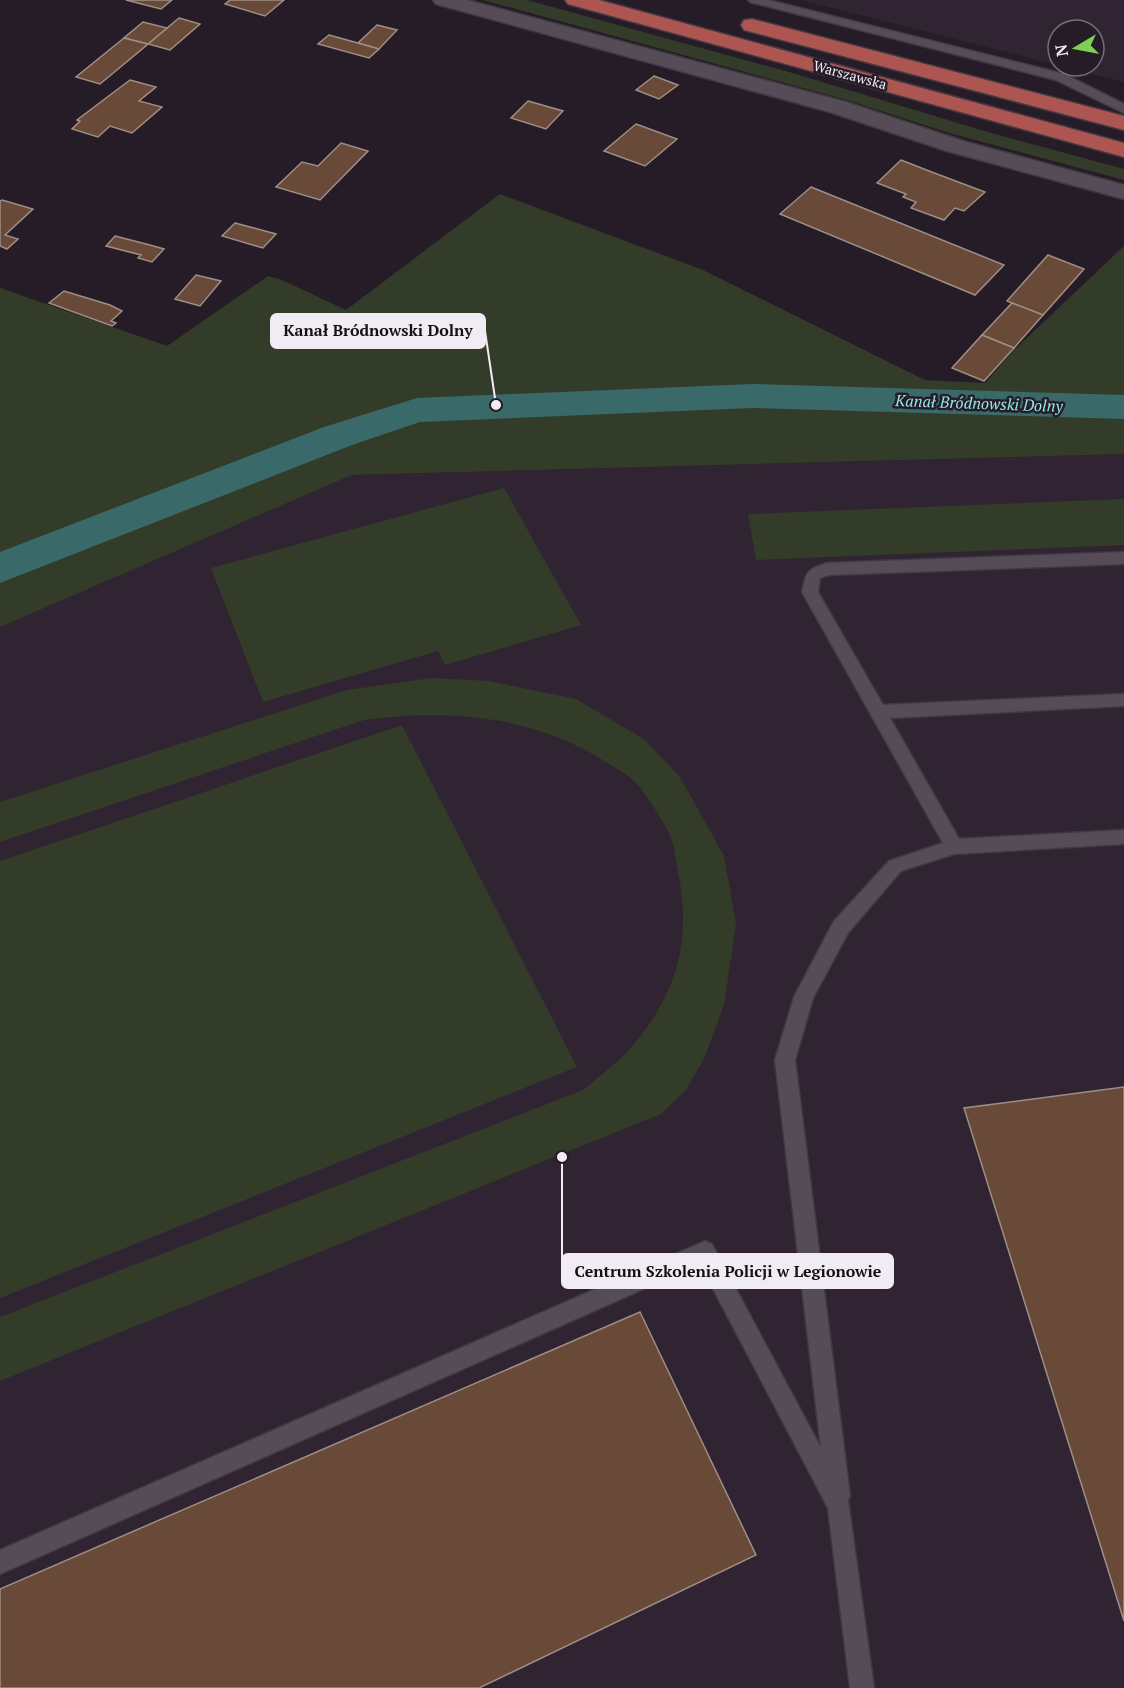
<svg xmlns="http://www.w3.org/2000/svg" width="1124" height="1688" viewBox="0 0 1124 1688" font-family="'PT Serif',serif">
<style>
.built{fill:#302433}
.green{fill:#333c29}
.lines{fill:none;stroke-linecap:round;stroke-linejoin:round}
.canal{fill:#3a696a;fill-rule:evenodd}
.building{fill:#694a38;stroke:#9f8e86;stroke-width:1.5}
.service-casing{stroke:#403942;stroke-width:3}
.minor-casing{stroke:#403942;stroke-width:3}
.primary-casing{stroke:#403942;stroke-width:3}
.service{fill:#554c58;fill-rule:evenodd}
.minor{fill:#554c58;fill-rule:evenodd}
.primary{fill:#ad5550;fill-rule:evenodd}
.labels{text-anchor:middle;stroke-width:5;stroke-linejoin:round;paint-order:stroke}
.far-street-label{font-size:14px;fill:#f1ebf3;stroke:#251c27}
.water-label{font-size:16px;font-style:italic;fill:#93e7e7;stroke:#251c27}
.leader{fill:none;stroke:#f1ebf3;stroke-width:2}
.callout-dot{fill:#f1ebf3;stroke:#251c27;stroke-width:2}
.callout{fill:#f1ebf3;stroke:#f1ebf3;stroke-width:2}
.callout-label{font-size:16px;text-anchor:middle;font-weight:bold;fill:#111}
</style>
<rect width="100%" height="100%" fill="#251c27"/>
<g class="built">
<path d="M800,0h324v82l-64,-16h34v-36h-36v35z"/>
<path d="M1124,454v1234h-1124v-1061l352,-152z"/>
</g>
<g class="green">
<path d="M483,0h44l262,72 202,61 133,36v11l-178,-48 -99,-32z"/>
<path d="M500,194l203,76 222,110 60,3 28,-32 111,-105v208l-772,21 -352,152v-339l167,58 101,-70 14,4 64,30z"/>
<path d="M504,488l77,137 -136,40 -7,-14 -175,51 -52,-134z"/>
<path d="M1124,499v46l-368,15 -8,-46z"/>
<path d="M431,678l58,3 87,18 68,40 36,38 44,79 12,68 -12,81 -20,54 -18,31 -25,24 -661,267v-64l583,-227c15,-13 32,-25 45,-39 50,-56 65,-112 49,-185 -2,-10 -3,-22 -7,-31 -5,-11 -27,-46 -35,-53 -7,-7 -18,-13 -26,-18 -74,-49 -161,-55 -245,-44l-364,122v-40l347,-112z"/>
<path d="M402,725l175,342 -577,231v-437z"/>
</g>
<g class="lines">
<path class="canal" d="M752,384l372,11v24l-372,-11 -332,14 -68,23 -352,138v-31l324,-125 93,-29z"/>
</g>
<g class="building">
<path d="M126,0h46l-11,9z"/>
<path d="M230,0h54l-19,16 -40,-12z"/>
<path d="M179,18l21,6 -30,26 -22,-6z"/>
<path d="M143,22l24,6 -19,16 -24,-6z"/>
<path d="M377,25l20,5 -18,19 -21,-6z"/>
<path d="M329,35l29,8 21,6 -10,9 -51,-14z"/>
<path d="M124,38l24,6 -48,40 -24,-7z"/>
<path d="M654,76l24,9 -19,14 -23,-9z"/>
<path d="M130,80l26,7 -17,14 23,6 -30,26 -22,-7 -12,11 -26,-8 8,-8 -3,-1z"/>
<path d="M528,101l35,10 -17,18 -35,-11z"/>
<path d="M636,124l41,15 -32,27 -41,-15z"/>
<path d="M341,143l27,8 -48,49 -44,-13 26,-25 16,4z"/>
<path d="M901,160l28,11 56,21 -21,19 -9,-3 -11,12 -33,-12 5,-6 -13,-5 3,-3 -29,-11z"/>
<path d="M811,187l193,78 -29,30 -195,-81z"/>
<path d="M2,200l31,9 -28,26 13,4 -11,10 -7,-3v-45z"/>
<path d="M235,223l41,11 -13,14 -41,-12z"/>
<path d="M115,236l35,9 14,4 -12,13 -14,-4 3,-3 -35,-9z"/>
<path d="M1048,255l36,14 -41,46 -36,-14z"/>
<path d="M196,275l25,6 -21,25 -25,-7z"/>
<path d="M64,291l46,14 12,6 -11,10 5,2 -4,3 -63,-23z"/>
<path d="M1012,303l31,12 -29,33 -32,-13z"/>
<path d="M982,335l32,13 -30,33 -32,-13z"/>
<path d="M1124,1087v534l-160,-513z"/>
<path d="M640,1312l116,243 -277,133h-479v-99z"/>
</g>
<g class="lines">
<g class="service-casing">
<g id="service">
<path d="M748,0h20l296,74 60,30v9l-68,-33 -306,-78z"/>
<path d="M1124,552v12l-295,11 -9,3 -2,14 65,113 241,-11v12l-234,12 69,121 165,-9v14l-170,10 -53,17 -53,62 -35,65 -18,62 55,436 -2,4 26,188h-24l-22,-180 -128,-244 -700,310v-24l705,-309 7,3 109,204 -46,-388 19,-63 40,-76 55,-60 54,-18 -141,-251c4,-20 5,-23 25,-29z"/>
</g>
</g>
<g class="minor-casing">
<path id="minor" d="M433,0h34l379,102 117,39 161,44v14l-177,-48 -117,-39 -394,-108z"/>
</g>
<g class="primary-casing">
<g id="primary">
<path d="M565,0h34l525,143v14l-556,-153z"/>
<path d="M752,19l372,97v14l-380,-100 -3,-5 3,-5z"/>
</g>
</g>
<use href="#service" class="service"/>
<use href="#minor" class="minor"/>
<use href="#primary" class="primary"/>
</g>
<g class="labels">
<g class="far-street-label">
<text transform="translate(850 75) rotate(15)" y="5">Warszawska</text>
</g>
<g class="water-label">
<text transform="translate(979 403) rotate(2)" y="6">Kanał Bródnowski Dolny</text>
</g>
</g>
<path class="leader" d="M496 405L485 331M562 1157L562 1271"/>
<g class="callout-dot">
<circle cx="496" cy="405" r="6"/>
<circle cx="562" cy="1157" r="6"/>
</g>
<g class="callout">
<rect x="271" y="314" width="214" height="34" rx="6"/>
<rect x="562" y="1254" width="331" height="34" rx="6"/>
</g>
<g class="callout-label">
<text x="378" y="336">Kanał Bródnowski Dolny</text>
<text x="728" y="1277">Centrum Szkolenia Policji w Legionowie</text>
</g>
<g transform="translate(1076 48) rotate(260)"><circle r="28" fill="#251c27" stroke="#776f79" stroke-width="1.5"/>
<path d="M0-4.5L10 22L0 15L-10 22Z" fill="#7fd052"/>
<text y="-9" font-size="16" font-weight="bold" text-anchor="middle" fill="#f1ebf3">N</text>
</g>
</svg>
